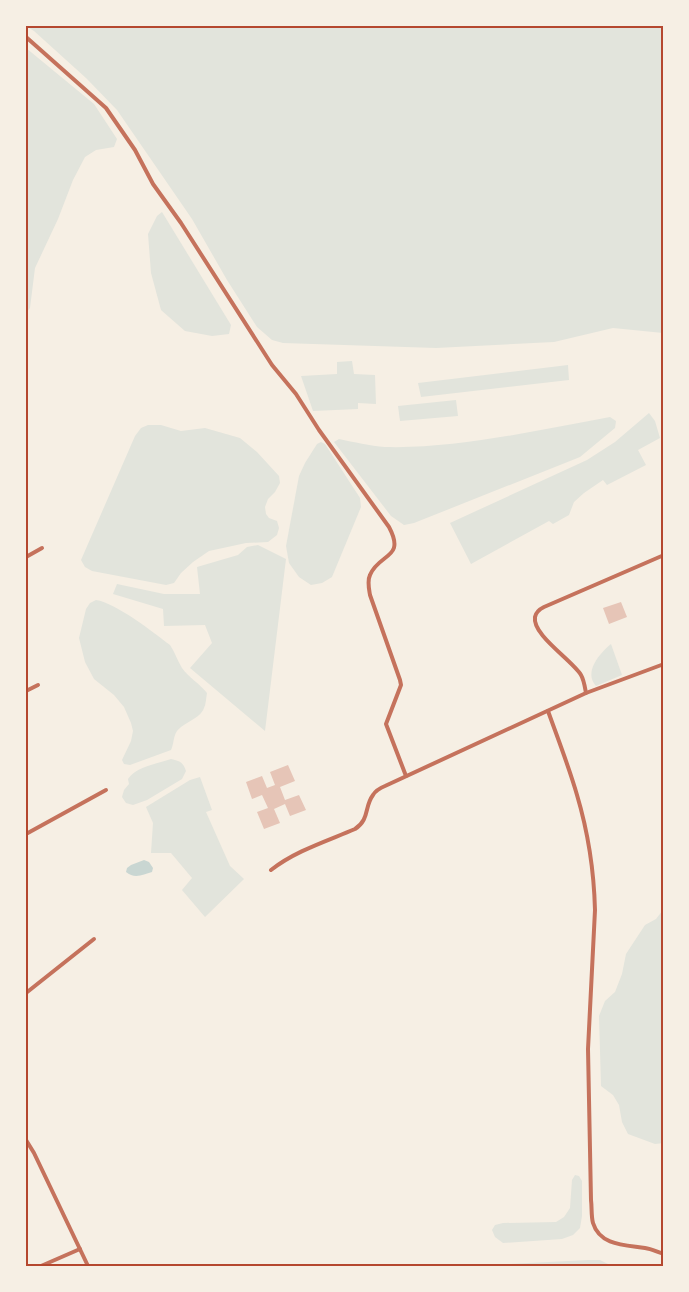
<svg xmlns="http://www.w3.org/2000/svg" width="689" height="1292" viewBox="0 0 689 1292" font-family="'PT Sans',sans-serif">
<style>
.green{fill:#e2e4dc}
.water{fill:#c9d6d2}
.building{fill:#e6c5b7}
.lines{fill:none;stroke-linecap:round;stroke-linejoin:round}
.minor{stroke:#c5725c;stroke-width:4}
.neatline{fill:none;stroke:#b5482f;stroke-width:2}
</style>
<rect width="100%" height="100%" fill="#f6efe4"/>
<g class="green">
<path d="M26,26h637v307l-50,-5 -59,14 -118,6 -153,-5 -11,-3 -15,-13 -30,-47 -35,-61 -75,-109 -31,-32 -52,-47z"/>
<path d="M26,48l68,56 23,35 -3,8 -18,3 -11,7 -12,23 -15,39 -23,49 -5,40 -4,5z"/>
<path d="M162,212l69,113 -2,9 -17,2 -27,-5 -24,-21 -10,-37 -3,-39 9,-18z"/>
<path d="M352,361l2,13 21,1 1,29 -18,-1v6l-45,2 -12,-35 36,-2v-12z"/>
<path d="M568,365l1,15 -148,17 -3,-14z"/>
<path d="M456,400l2,16 -58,5 -2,-15z"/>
<path d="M649,413l6,8 5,17 -22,12 8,15 -39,20 -4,-5 -19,13 -10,9 -5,13 -16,9 -4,-3 -78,43 -21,-41 137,-63 28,-18z"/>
<path d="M610,417l6,4 -1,7 -35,29 -166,66 -10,2 -13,-9 -57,-74 5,-3c15,3 31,7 46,8 73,2 153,-17 225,-30z"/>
<path d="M148,425h13l20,6 24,-3 35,10 17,14 22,24 1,7 -5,9 -7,7 -3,8 1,7 3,4 8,3 2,7 -2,7 -9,7 -22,1 -37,8 -16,11 -12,11 -7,10 -8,2 -74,-14 -7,-4 -4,-7 54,-124 6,-8z"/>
<path d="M321,442l4,2 35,54 1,9 -29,70 -10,6 -11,2 -12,-8 -10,-14 -3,-17 13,-70 6,-13 12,-19z"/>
<path d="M258,545l28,14 -21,172 -75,-63 22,-25 -7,-18 -41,1 -1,-17 -50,-15 4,-10 47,10h36l-3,-27 41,-12 9,-8z"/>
<path d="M96,600c20,3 57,32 74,45 5,7 7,15 12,23 6,9 17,15 25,25 -1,5 -1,11 -3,15 -4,11 -20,14 -27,23 -4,6 -3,13 -6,19l-41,15 -6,-1 -2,-4 9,-19 2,-10 -2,-8 -7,-16 -10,-12 -20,-16 -9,-17 -6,-24 7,-29 4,-6z"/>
<path d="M611,644l11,31 -26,11c-13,-14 4,-33 15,-42z"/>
<path d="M171,759c9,2 12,3 15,12l-4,8 -35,21 -14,5 -7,-2 -4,-6 2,-7 5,-6 -1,-5c9,-13 29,-15 43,-20z"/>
<path d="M200,777l12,33 -6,2 24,54 14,13 -39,38 -23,-27 10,-12 -21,-25h-20l2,-30 -7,-16 44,-27z"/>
<path d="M663,910l1,233 -9,1 -27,-10 -6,-12 -3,-17 -6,-10 -12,-9 -2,-70 6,-15 10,-9 7,-18 4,-20 19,-29 11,-6z"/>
<path d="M575,1175l4,1 3,5v35l-2,12 -7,7 -11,4 -59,4 -8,-6 -3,-7 3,-5 8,-2 53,-1 8,-5 6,-9 2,-28z"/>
<path d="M588,1260h12l12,6h-115l12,-2z"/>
</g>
<path class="water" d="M144,860l5,2 4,6 -1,4c-9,3 -18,7 -26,0l1,-4 4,-3z"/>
<g class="building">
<path d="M621,602l6,15 -18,7 -6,-16z"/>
<path d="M288,765l7,16 -15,6 5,13 14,-5 7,15 -16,6 -5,-12 -11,5 6,14 -16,6 -7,-17 11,-4 -6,-13 -10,4 -6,-17 16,-6 5,12 8,-3 -5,-13z"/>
</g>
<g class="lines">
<g class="minor">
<path d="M26,37l80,71 29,42 18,34 28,39 91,142 24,29 23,36 70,97c17,32 -10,26 -19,48 -3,6 -1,14 0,20l30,85 1,5 -15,39 20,52"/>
<path d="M26,557l16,-9"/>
<path d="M26,691l12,-6"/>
<path d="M586,693c-1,-5 -2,-13 -5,-18 -9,-15 -49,-40 -46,-58 1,-5 5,-8 9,-10l120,-52"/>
<path d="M548,711c10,28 21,56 29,84 11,37 17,77 18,115l-7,139 3,151c1,7 0,16 2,23 7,23 33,22 52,25 7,1 12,4 19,6"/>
<path d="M26,834l80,-44"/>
<path d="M271,870c24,-19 56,-29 84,-41 15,-10 9,-22 18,-34 3,-5 7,-7 12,-9l201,-93 78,-29"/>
<path d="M26,993l68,-54"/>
<path d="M26,1140l8,13 54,113"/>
<path d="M41,1266l39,-17"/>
</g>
</g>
<rect width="689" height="1292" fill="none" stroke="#f6efe4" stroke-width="54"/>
<rect x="27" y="27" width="635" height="1238" class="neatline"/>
</svg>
